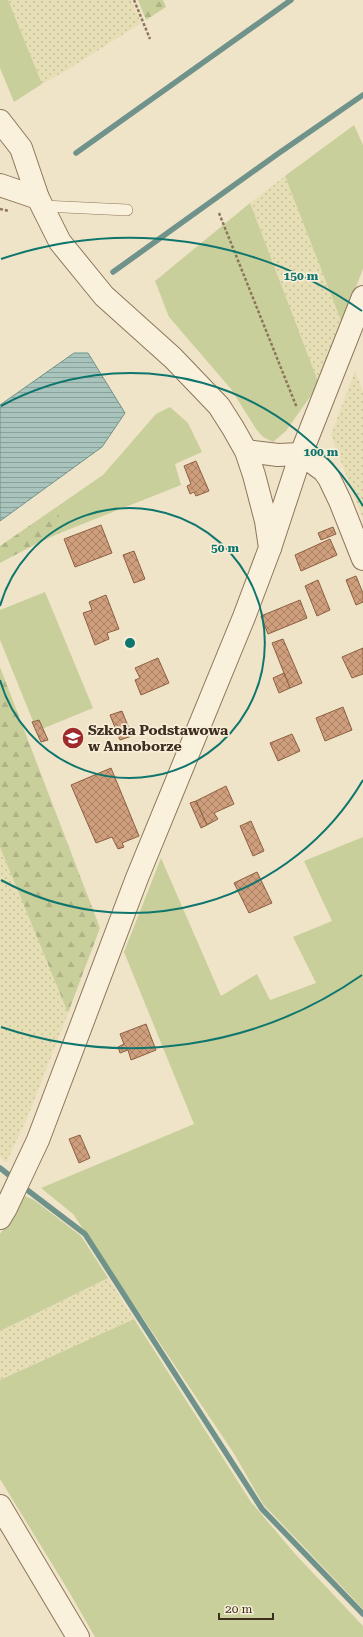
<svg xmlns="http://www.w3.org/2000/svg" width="363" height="1637" viewBox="0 0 363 1637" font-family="'Roboto Serif',serif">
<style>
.farmland{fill:url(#farmland-dots)}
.green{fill:#c9cf9b}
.forest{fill:url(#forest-firs)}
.water{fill:url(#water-rules);stroke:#6f938a}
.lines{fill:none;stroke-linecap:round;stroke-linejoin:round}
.stream{stroke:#6f938a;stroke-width:5.5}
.building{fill:url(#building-cross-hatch);stroke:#8d5f41}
.service-casing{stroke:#8d765c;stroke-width:12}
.minor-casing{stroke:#8d765c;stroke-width:24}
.tertiary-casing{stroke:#8d765c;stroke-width:24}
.path{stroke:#8d765c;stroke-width:2.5;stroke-dasharray:3 2;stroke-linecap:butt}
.service{stroke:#faf1dc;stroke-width:11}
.minor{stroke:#faf1dc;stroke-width:22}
.tertiary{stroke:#faf1dc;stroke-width:22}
.ring{fill:none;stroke:#0f766e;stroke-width:2}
.labels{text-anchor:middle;stroke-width:3.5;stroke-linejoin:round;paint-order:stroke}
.poi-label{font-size:14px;font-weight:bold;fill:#3d2e20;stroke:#f7eed8;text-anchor:start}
.centre{fill:#0f766e;stroke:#f7eed8;stroke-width:2}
.ring-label{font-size:12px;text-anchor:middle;font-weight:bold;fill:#0f766e;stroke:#f7eed8;stroke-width:3.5;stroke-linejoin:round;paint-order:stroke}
</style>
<defs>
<pattern id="farmland-dots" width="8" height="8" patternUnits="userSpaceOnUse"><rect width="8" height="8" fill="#e6deb5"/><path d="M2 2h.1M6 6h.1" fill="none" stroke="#c6bf9b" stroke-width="1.8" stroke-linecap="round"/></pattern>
<pattern id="forest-firs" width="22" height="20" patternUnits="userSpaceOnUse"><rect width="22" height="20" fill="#c9cf9b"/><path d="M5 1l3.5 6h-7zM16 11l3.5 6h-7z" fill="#aeb285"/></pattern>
<pattern id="water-rules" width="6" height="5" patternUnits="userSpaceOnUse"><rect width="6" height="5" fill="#a9c4bc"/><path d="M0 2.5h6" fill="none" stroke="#8ba098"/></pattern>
<pattern id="building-cross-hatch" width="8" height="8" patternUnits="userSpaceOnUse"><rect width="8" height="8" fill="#cf9f7d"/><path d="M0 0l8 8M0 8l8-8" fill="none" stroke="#a98266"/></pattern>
</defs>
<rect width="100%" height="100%" fill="#f0e4c8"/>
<g class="farmland">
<path d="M8,0h123l10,23 -74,47 -25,14z"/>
<path d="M285,176l57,147 -23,61 -69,-181z"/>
<path d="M355,371l8,20v128l-32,-84z"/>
<path d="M0,847l68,166 -40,103 -22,47 -6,-7z"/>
<path d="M108,1278l26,41 -134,61v-49z"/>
</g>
<g class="green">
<path d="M0,0h8l34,84 -28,18 -14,-34z"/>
<path d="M354,125l9,20v124l-21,54 -57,-147z"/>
<path d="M250,203l69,181 -33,47 -13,11 -10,-5 -7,-8 -25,-40 -62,-72 -14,-36z"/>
<path d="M170,407l18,16 14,29 -27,12 6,21 -121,48 -2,-27 45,-31 53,-61z"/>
<path d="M45,592l48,116 -56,23 -37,-91v-30z"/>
<path d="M363,837v772l-100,-105 -30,-52 -160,-238 -32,-26 153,-64 -70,-172 37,-94 60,138 36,-22 13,26 46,-17 -23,-46 39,-16 -28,-60z"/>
<path d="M25,1196l9,4 47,36 27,42 -108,53v-97z"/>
<path d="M134,1319l117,183 46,54 66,70v11h-268l-27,-47 -68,-111v-99z"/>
</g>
<g class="forest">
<path d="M138,0h25l3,7 -20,13z"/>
<path d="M58,506l2,27 -22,10 -38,20v-17z"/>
<path d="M0,667l100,261 -32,85 -68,-166z"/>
</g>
<path class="water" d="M74,353h14l37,60 -23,34 -102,74v-116z"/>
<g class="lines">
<g class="stream">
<path d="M76,153l215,-153"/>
<path d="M113,272l166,-119 84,-58"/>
<path d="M0,1168l14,11"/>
<path d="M22,1186l63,48 177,275 101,105"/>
</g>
</g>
<g class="building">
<path d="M196,461l13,30 -13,5 -2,-4 -4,2 -3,-8 4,-2 -7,-18z"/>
<path d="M101,525l11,28 -37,14 -11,-28z"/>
<path d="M333,527l3,7 -15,6 -3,-7z"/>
<path d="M330,539l7,16 -36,16 -6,-16z"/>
<path d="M134,551l11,28 -11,4 -11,-28z"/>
<path d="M356,576l7,17v9l-7,3 -10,-25z"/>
<path d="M318,580l12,30 -13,6 -12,-30z"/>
<path d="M106,595l13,34 -12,4 2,6 -14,6 -12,-32 9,-3 -3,-8z"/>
<path d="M300,600l7,18 -39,16 -7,-18z"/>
<path d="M283,639l19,44 -12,5 -18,-45z"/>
<path d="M363,648v26l-11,4 -10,-21z"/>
<path d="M158,658l11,25 -28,12 -6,-15 5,-2 -5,-10z"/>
<path d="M284,673l6,15 -11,5 -6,-15z"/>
<path d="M343,707l9,23 -27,11 -9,-23z"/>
<path d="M122,711l10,25 -12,4 -10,-25z"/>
<path d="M39,720l9,20 -7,2 -9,-20z"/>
<path d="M292,734l8,17 -22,10 -8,-18z"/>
<path d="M111,768l28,68 -17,7 2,4 -6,2 -6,-12 -16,6 -25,-58z"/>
<path d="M226,786l8,18 -20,9 4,6 -11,6 -11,-24z"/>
<path d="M196,801l11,24 -6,3 -11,-25z"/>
<path d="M251,821l13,30 -11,5 -13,-30z"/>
<path d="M257,872l15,31 -23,10 -15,-30z"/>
<path d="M146,1024l10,26 -25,10 -3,-10 -8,3 -2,-6 6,-3 -4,-10z"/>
<path d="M80,1135l10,23 -11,5 -10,-24z"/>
</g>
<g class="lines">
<g class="service-casing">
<path id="service" d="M43,206l84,4"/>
</g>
<g class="minor-casing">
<g id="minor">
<path d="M246,451l32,4 23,-1 23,17 5,7 11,23 23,58"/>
<path d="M270,548l31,-94 62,-157"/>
</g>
</g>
<g class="tertiary-casing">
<g id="tertiary">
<path d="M0,121l21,27 17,50 22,44 44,54 69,62 46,48 14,22 13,23 8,24 12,46 4,27 -26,69 -107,261 -99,262 -32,68 -6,10"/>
<path d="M0,185l38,13"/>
<path d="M0,1506l78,131"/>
</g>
</g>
<g class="path">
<path d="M134,0l16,39"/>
<path d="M0,209l9,2"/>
<path d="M219,213l78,195"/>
</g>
<use href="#service" class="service"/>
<use href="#minor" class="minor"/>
<use href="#tertiary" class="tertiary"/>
</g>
<g class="ring">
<path d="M0 606A135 135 0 1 1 0 680"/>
<path d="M363 780A270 270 0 0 1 1 880M1 406A270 270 0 0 1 363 506"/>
<path d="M362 975A405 405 0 0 1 1 1027M1 259A405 405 0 0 1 362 311"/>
</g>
<defs>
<g id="school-disc" transform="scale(1.15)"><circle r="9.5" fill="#9e2a2b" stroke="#f7eed8"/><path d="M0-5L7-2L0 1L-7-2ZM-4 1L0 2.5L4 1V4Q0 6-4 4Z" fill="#fff"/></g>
</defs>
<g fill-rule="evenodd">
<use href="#school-disc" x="73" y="738"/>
</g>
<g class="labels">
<g class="poi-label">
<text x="88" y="735">Szkoła Podstawowa<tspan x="88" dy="16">w Annoborze</tspan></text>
</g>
</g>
<circle cx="130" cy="643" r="6" class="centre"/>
<g class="ring-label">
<text x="301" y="280">150 m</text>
<text x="321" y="456">100 m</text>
<text x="225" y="552">50 m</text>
</g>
<path d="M219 1613v6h54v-6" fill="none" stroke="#3d2e20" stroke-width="2"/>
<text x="225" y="1613" font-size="12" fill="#3d2e20" stroke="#f7eed8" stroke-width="3" paint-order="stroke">20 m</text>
</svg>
